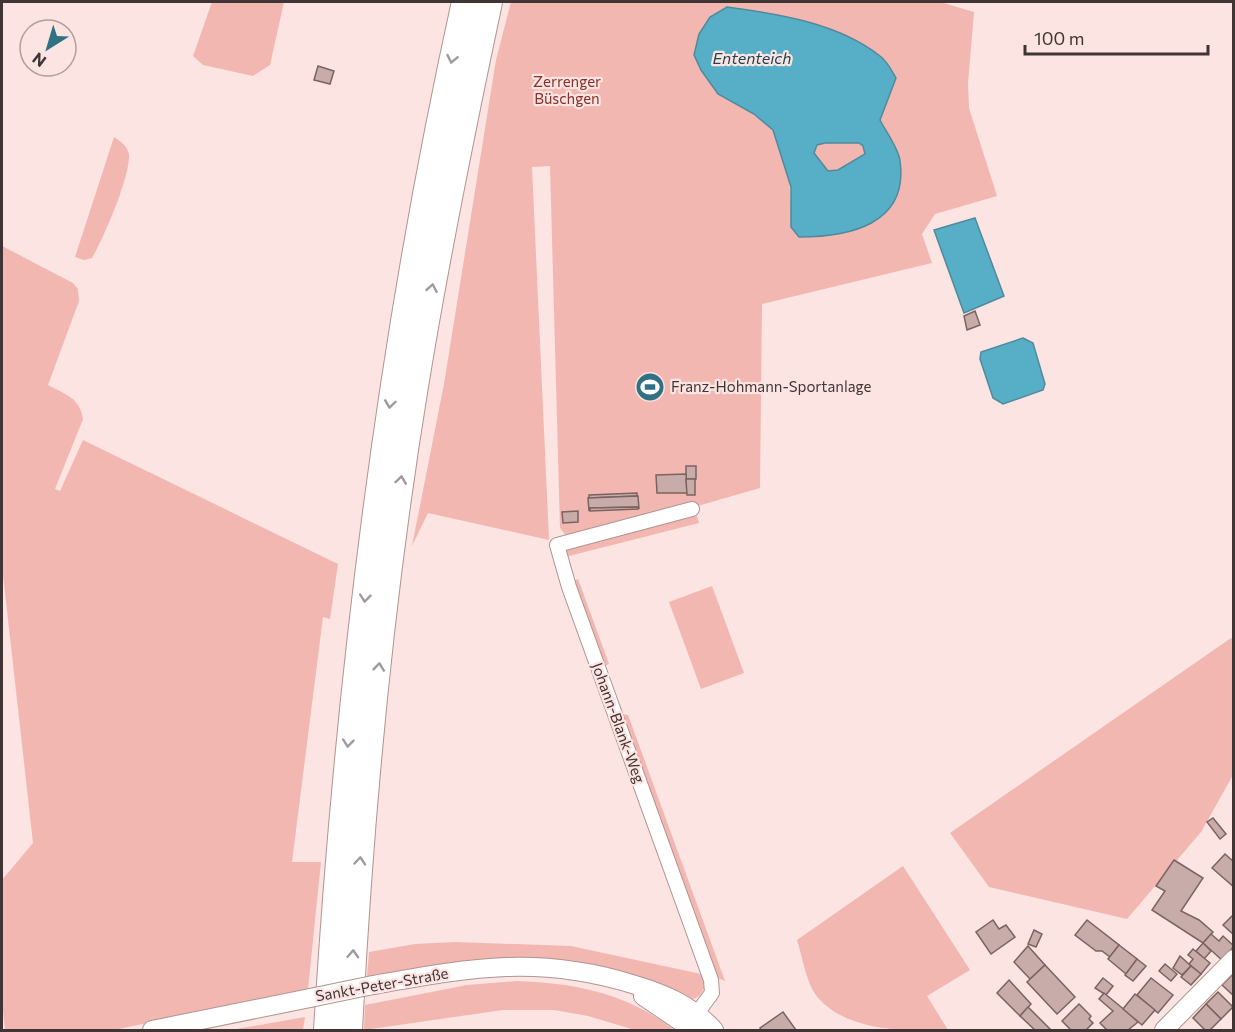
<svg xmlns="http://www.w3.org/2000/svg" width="1235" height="1032" viewBox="0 0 1235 1032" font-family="Commissioner,sans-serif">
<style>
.green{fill:#f3b7b1;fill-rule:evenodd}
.water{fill:#57aec7;stroke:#508a9b;stroke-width:1.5;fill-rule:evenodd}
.building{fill:#c8aca9;stroke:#7c6360;stroke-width:1.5}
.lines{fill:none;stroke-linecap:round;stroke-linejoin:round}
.minor-casing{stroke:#af9491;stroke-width:16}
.tertiary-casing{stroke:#af9491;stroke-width:20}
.motorway-casing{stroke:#af9491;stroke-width:28}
.minor{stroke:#fff;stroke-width:14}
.tertiary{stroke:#fff;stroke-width:18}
.motorway{stroke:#fff;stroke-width:26}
.tertiary-bridge-casing{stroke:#af9491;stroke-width:20;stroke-linecap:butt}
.tertiary-bridge{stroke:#fff;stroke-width:18}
.oneway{stroke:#a09a9a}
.labels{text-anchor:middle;stroke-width:4.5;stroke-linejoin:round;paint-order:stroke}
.park-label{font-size:15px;fill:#872f2b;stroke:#fbe4e1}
.poi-label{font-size:15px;fill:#403534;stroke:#fbe4e1;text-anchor:start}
.street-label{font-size:15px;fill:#403534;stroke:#fbe4e1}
.water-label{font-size:16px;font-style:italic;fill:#1e4551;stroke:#fbe4e1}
</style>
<rect width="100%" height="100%" fill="#fbe4e1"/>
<g class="green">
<path d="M212,2h72l-14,63 -17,11 -50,-11 -10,-9z"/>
<path d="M511,2h429l34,10 -6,71 1,25 28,88 -62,18 -13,20 10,29 -170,41 -2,184 -66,19 5,16 -134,34 3,-19 -8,-10 -10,-362 -18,1 17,373 -121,-27 -16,33 32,-162 52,-324zM710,17l186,62 -16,41 20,40 -109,67c0,-30 0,-70 -18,-97 -11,-17 -38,-25 -55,-36z"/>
<path d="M114,137c7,5 14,9 15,18 1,22 -25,82 -37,103l-8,2 -9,-3z"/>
<path d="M825,143h34l4,3 2,8 -27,16 -10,1 -14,-18 4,-8z"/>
<path d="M2,246l71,37 5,6 1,12 -31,84c17,9 32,13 35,34l-28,70 5,2 23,-51 255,124 -8,55 -7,-2 -31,245h29l-13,127 -194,41h-109l-3,-29v-121l31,-37 -31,-277z"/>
<path d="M578,579l31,85 -6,2 -30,-85z"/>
<path d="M712,586l32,87 -43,16 -32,-87z"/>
<path d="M1231,638l3,3 -1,134 -32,57 -74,87 -138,-32 -39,-54z"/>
<path d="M620,714l8,1 97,266 -10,-4z"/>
<path d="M903,866l67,104 -43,26 21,34c-45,1 -104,2 -133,-36 -9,-14 -13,-38 -18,-54z"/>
<path d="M455,942l116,4 130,28 4,12c-4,9 -7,14 -18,13l-80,-31 -48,-9h-61l-131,18 2,-25 46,-8z"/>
<path d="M516,981c59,2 111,12 158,49h-39l-47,-14 -34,-6h-51l-139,20 1,-25 102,-20z"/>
<path d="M305,1017l-2,13h-72z"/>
</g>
<g class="water">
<path d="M727,7c52,7 111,16 153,49 7,5 12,15 16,22l-16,42c6,12 19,29 20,41 9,64 -52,76 -101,76l-8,-10v-40l-18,-57 -19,-16 -36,-20 -17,-24 -7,-15 5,-21 11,-17zM825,143h34l4,3 2,8 -27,16 -10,1 -14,-18 3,-8z"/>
<path d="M975,218l29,78 -40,17 -30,-83z"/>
<path d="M1023,338l10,5 12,41 -2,6 -40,14 -10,-6 -13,-39 1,-7z"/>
</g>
<g class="building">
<path d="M318,66l16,5 -4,13 -16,-4z"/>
<path d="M975,311l5,14 -13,5 -3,-14z"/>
<rect x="686" y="466" width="10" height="13"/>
<path d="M686,474l1,19h-30l-1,-18z"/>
<path d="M686,479h9v16h-8z"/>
<path d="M637,493v3l-48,2v-3z"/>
<path d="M638,496l1,13 -1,-2 -48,1 -1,3 -1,-13z"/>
<path d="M638,507v2l-48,2v-3z"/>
<path d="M578,511v11l-15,1 -1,-11z"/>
<path d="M1213,818l13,16 -6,5 -13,-17z"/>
<path d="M1225,854l9,8v25l-22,-19z"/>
<path d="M1174,860l29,18 -22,33 18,9 14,12 -10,11 -51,-33 13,-19 -9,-5z"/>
<path d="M1234,914v21l-11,-10z"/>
<path d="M993,920l6,9 7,-4 9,12 -24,17 -15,-22z"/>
<path d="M1087,920l32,25 -9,12 -8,-6h-6l-21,-16z"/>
<path d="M1034,930l8,4 -6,13 -8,-3z"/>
<path d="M1211,934l8,7 4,-5 11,10 -11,15 -20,-18z"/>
<path d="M1203,943l8,8 -7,8 -8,-8z"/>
<path d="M1119,945l18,14 -11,15 -18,-15z"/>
<path d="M1028,946l17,19 -15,14 -16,-17z"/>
<path d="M1193,949l17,14 -9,11 -12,-10 4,-5 -5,-4z"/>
<path d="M1180,956l11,10 -9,9 -9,-7z"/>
<path d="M1137,959l9,7 -13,15 -8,-6z"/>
<path d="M1165,964l12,10 -6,7 -12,-10z"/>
<path d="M1045,965l30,32 -18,17 -30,-32z"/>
<path d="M1191,966l10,8 -10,11 -10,-8z"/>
<path d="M1234,973v23l-12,-11z"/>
<path d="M1103,978l10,8 -7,9 -11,-7z"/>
<path d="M1151,978l22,17 -15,18 -21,-18z"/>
<path d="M1009,980l22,24 -11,12 -23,-23z"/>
<path d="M1218,992l15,15 -12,12 -15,-15z"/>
<path d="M1104,993l28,23 6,6 -10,8h-21l-7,-7 13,-12 -14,-12z"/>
<path d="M1135,994l20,16 -13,15 -19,-16z"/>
<path d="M1079,1004l12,12 -2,3 4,4 -7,7h-15l-9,-9z"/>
<path d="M1206,1004l15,15 -11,11h-5l-12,-12z"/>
<path d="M1028,1007l23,23h-16l-15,-14z"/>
<path d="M783,1012l13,18h-35l-1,-2z"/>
</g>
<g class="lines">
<g class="minor-casing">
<path id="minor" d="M692,1020l20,-27 -1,-13 -142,-393 -12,-42 135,-36"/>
</g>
<g class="tertiary-casing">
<g id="tertiary">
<path d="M368,986c97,-17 166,-32 264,-2 31,9 60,21 82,46"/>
<path d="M643,996l50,34"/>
<path d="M152,1030l158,-32"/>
<path d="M1164,1030l70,-71"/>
</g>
</g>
<g class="motorway-casing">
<g id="motorway">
<path d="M327,1030c21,-346 63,-689 138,-1028"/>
<path d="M349,1030c11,-215 31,-431 66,-644 21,-129 47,-257 74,-384"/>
</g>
</g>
<use href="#minor" class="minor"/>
<use href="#tertiary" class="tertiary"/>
<use href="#motorway" class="motorway"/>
<g class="tertiary-bridge-casing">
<path id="tertiary-bridge" d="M310,998l58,-12"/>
</g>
<use href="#tertiary-bridge" class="tertiary-bridge"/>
</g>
<defs><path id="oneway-chevron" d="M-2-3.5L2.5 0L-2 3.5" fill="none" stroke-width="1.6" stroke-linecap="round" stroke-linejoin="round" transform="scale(1.5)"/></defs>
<g class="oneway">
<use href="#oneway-chevron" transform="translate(452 59) rotate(102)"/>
<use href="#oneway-chevron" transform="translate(432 288) rotate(-80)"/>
<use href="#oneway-chevron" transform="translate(390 404) rotate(98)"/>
<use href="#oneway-chevron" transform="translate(401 480) rotate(-82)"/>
<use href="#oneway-chevron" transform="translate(365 598) rotate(96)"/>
<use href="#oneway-chevron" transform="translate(379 667) rotate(-84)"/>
<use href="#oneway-chevron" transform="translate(348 743) rotate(96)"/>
<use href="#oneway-chevron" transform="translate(360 861) rotate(-85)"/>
<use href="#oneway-chevron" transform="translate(353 954) rotate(-87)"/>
</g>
<defs>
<g id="stadium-disc" transform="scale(1.5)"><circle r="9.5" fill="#307284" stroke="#fbe4e1"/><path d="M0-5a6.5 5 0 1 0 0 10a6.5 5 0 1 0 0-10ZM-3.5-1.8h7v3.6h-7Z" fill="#fff"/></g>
</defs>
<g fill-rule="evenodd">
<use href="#stadium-disc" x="650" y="387"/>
</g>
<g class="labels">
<g class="park-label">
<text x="567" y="87">Zerrenger<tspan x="567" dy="17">Büschgen</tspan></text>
</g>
<g class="poi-label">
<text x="671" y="392">Franz-Hohmann-Sportanlage</text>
</g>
<g class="street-label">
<text transform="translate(618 723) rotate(70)" y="5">Johann-Blank-Weg</text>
<text transform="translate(382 985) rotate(-10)" y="5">Sankt-Peter-Straße</text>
</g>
<g class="water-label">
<text x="752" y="64">Ententeich</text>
</g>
</g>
<rect width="1235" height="1032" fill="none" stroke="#403534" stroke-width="6"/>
<g transform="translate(48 48) rotate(217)"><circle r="28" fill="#fbe4e1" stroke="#b09e9c" stroke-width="1.5"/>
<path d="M0-4.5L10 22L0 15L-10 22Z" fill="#307284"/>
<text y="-9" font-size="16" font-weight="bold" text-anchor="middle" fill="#403534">N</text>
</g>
<path d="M1025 45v9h183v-9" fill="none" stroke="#403534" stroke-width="3"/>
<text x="1034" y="45" font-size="18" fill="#403534" stroke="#fbe4e1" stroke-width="4.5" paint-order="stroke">100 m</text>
</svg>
